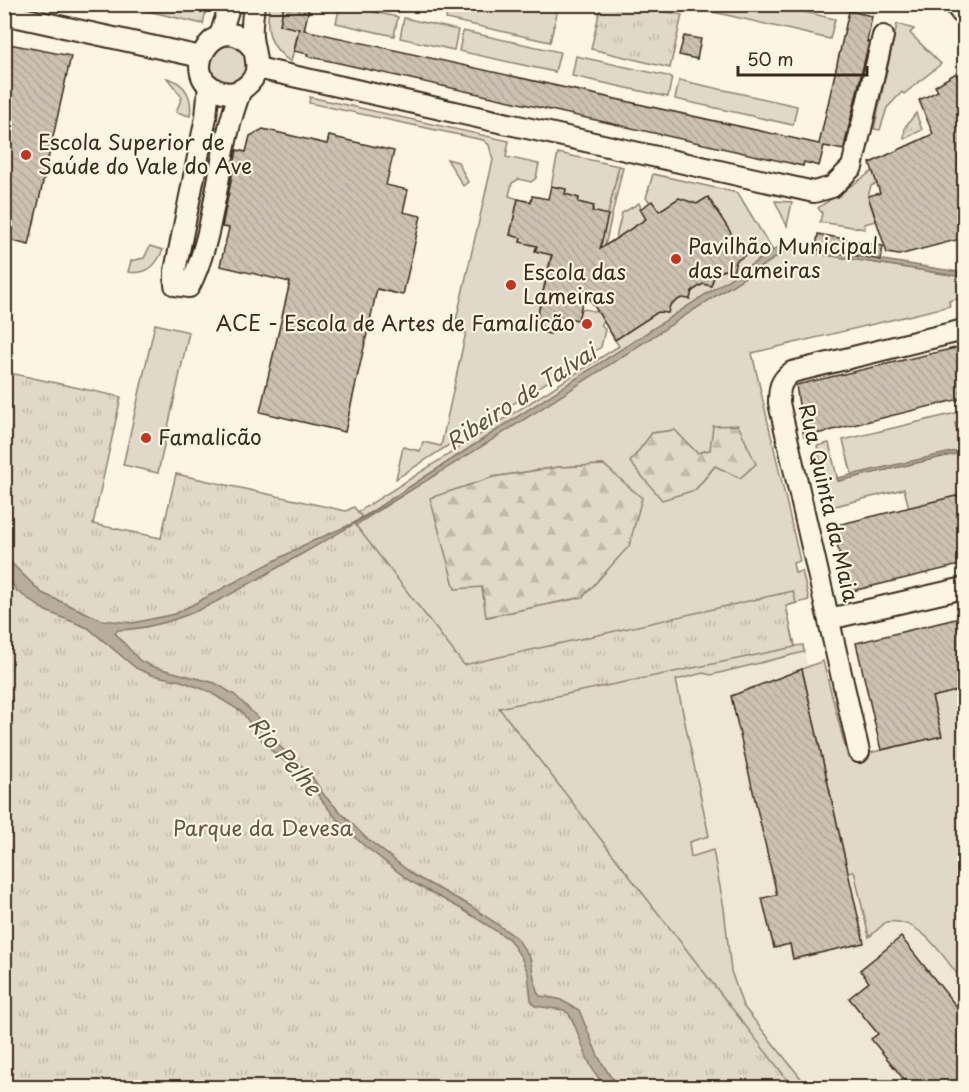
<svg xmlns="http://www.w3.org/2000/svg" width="969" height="1092" viewBox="0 0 969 1092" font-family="'Playpen Sans',sans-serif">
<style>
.built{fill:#eee6d6}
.grass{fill:#e0d8c8;stroke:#8e8173;stroke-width:1.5;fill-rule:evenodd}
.forest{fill:url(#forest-firs);stroke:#8e8173;stroke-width:1.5}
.park{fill:url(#park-tufts);stroke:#8e8173;stroke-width:1.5}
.garden{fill:url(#garden-furrows);stroke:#8e8173;stroke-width:1.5}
.water{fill:#b7ad9e;stroke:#85796b;stroke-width:1.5}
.building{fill:url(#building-back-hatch);stroke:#3b2a1e;stroke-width:1.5}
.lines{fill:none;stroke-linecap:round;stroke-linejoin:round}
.minor-casing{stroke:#3b2a1e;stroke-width:24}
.major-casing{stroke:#3b2a1e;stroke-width:28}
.minor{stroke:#fcf5e5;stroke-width:20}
.major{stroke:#fcf5e5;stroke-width:24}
.poi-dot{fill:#c8321e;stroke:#fcf5e5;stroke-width:2}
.labels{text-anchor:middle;stroke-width:4.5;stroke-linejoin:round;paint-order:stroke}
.poi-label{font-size:21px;fill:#3b2a1e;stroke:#fcf5e5;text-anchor:start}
.street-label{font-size:21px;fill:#3b2a1e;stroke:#fcf5e5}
.park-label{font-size:21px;fill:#645648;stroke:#fcf5e5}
.water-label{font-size:22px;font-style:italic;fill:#605144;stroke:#fcf5e5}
</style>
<defs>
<pattern id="forest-firs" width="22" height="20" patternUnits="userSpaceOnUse" patternTransform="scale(1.5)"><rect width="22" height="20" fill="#e0d8c8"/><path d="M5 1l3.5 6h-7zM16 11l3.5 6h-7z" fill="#c1baab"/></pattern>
<pattern id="park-tufts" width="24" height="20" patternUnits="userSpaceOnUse" patternTransform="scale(1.5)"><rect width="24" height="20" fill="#e0d8c8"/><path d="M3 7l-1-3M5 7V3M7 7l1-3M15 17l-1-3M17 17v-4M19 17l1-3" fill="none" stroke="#c1baab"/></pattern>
<pattern id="garden-furrows" width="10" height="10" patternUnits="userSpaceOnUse" patternTransform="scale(1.5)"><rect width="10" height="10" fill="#e0d8c8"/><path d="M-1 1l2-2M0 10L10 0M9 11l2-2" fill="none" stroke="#c1baab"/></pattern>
<pattern id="building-back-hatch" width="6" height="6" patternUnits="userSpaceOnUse" patternTransform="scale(1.5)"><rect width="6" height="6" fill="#ccc2b3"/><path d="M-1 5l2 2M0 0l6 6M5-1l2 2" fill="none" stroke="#b0a79a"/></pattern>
</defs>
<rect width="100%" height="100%" fill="#fcf5e5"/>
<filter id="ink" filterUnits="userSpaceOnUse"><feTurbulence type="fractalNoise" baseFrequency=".0167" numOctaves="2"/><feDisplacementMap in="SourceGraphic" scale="12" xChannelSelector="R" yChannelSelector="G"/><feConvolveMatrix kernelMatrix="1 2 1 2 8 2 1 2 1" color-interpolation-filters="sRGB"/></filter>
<g filter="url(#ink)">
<path class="built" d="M803,645l4,20 16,-4 58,228 83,-6v204h-171l-294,-379z"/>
<g class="grass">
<path d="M270,5h14l-4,20 24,5 -7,6 -6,26c-21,-14 -27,-32 -21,-57z"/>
<path d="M340,5l58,12 -4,19 -58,-13z"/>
<path d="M449,5v-1l110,1 -9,37 -104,-23z"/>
<path d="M683,5h91l61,14 -5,20z"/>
<path d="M404,18l54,12 -4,20 -54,-12z"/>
<path d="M897,24l17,5 -4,4 31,31 -37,30 -2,-2 -15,16 -7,22 -6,-1z"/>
<path d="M463,31l97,21 -5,20 -96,-21z"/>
<circle cx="230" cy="65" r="19"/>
<path d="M576,56l96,21 -4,20 -96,-21z"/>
<path d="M167,78c19,5 26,20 23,38l-14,-4 6,-15z"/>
<path d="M679,80l118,26 -4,19 -118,-26z"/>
<path d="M310,97l199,44 -3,16 33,7 -3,14 -5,4 -12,-3 -7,4 -3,13 9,3 -8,36 11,3 -1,4 17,4 -2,5 16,4 -17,75c14,-11 30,-24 49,-21 12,1 22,8 34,3l-16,12 4,6 -4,17 -4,3 -201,129 7,-32 17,4 3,-9 18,4 25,-114 -12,-3 39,-169 -4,-15 -6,-5 -174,-37z"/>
<path d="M212,126l9,2 -28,128 -3,3 -4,-1z"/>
<path d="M558,153l61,13 -11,49 -16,-4 1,-5 -15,-4 1,-4 -14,-4 1,-5 -15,-3z"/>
<path d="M447,159l11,3 10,20 -5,4z"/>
<path d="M873,171l4,12 -6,3 -3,10 8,25 -12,3 1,5 -45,-7 2,-9 -4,-5z"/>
<path d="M653,174l85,19 35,58 -419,272 -15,1 280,-178 -4,-6 44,-29 9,2 2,-8 11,-7 9,1 2,-8 11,-7 8,1 3,-8 10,-7 9,2 2,-10 10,-7 -37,-58 -11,7 -18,-6 -20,13 -13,-13z"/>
<path d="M775,201l17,1 -5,24z"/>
<path d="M639,203l7,16 -35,38 11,-44z"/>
<path d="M150,246l13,4c-7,16 -16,25 -35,22l3,-11 13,-3z"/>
<path d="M789,249l175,28v20l-15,4 1,5 -198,47 48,208 -7,2 2,10 7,-2 7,29 -23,6 3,14 -409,92 -79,-158 55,-29zM674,430l23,23 13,-3 5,16 -20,24 -43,-57zM604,465l13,12 -34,120 -96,20 -5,-30 11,-110 66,-10z"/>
<path d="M155,324l34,8 -31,141 -35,-8z"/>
<path d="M964,411v9l-8,3 5,27 -109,25 -9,-35z"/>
<path d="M829,443l9,38 126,-29v42l-55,14 -5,-19 -73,18 -14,-61z"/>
<path d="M792,632l3,14 8,-1 1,7 -93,23 -8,-2 -27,7 33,156 -20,6 2,15 22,-7 11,58 7,63 12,35 65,81h-15l-60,-74 -348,-278z"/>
<path d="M823,661l25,97 93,-22 -9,-39 32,-8v294c-19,-23 -42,-67 -78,-61l-17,15 -15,-66 -6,1 -46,-203z"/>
</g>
<g class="forest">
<path d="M738,425l18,39 -16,14 -25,-12 -20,24 -33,10 -32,-38 22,-29 23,-3 22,23 13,-3 3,-24z"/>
<path d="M604,465l38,33 -13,48 -46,51 -97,20 -4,-30 -27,2 -25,-91 63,-21 66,-10z"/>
</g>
<g class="park">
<path d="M122,5h85l-4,19z"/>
<path d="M601,5h34l47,10 -12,53 -79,-19z"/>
<path d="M916,113l6,17 -18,9 1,-12z"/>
<path d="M5,372l116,25 -28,127 68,14 15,-64 170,37 8,-4 8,10 -8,6 110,142 329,-74 3,12 -10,3 9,41 -296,61 294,379 -788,1z"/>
</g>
<path class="garden" d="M619,166l4,1 -19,83 -4,-1z"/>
<g class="water">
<path d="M783,244l181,29v4l-175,-28c-162,103 -322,212 -489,306 -58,32 -115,73 -182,75l-3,3 25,28 14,6 61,16 20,12 27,27 16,23 31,27 15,23 41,42 50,39 54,29 48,33 13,20 7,34 3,4 19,3 20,11 19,46 12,20 13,11h-16c-23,-21 -23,-47 -38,-73l-5,-4 -29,-4 -4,-6 -3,-27 -7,-16 -12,-18 -44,-28 -55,-30 -49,-38 -26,-26 -33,-42 -35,-28 -25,-35 -34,-21 -27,-10 -29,-6 -16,-7 -48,-40 -42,-17 -29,-20 -12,-18v-16l37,36 60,27 31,3 42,-9 129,-69 50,-22z"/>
<path d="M964,420v32l-126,29 -1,-3 124,-28 -6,-27z"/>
</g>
<g class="building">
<path d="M284,4h26l-6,26 515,114 30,-133 23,5 -5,26h2l-25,105 -1,3 -19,-4 -5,20 -15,-4 -1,4 -496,-110 1,-2 -14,-3 5,-22 -19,-4z"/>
<path d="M684,36l17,3 -4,20 -18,-4z"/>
<path d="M4,43l67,13 -42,189 -25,-6z"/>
<path d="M956,73l8,22v143l-65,17 -12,-2 -19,-57 12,-3 -10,-30 63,-29 -14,-34 19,-9 -3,-5z"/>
<path d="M263,129l64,15 2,-8 65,15 -8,34 22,5 -5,22 18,4 -18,79 -26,-6 -32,143 -85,-20 30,-130 -70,-16 9,-38 -7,-1 15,-77 9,2 4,-16z"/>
<path d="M551,186l15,3 -1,5 14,4 -1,4 16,4 -2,5 16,4 -8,34 46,-30 -6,-10 12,-8 7,10 20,-13 18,6 11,-7 37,58 -9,6 -3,11 -9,-2 -10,7 -3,9 -8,-2 -11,7 -2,8 -9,-1 -11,7 -2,8 -10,-1 -43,28 -30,-49 -7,29 -24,-5 -4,19 -16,-4 18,-75 -17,-4 2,-5 -17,-4 1,-4 -11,-3 8,-36 13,3 1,-6 16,3z"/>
<path d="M818,234l65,12 -2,14 -65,-11z"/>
<path d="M964,346v52l-160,39 -8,-52z"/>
<path d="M964,494v70l-116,28 -15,-66z"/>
<path d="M964,617v72l-32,8 10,39 -61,14 -25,-107z"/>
<path d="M802,669l62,274 -71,16 -3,-15 -16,4 -12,-50 15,-3 -46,-199z"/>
<path d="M901,937l63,79v72h-53l-40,-49 7,-5 -29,-36 20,-16 -9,-12z"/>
</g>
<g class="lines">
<g class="minor-casing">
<g id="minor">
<path d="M4,14l197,43"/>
<path d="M220,36l10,-32"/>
<path d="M254,50c-35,-49 -83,30 -31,42 8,2 16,0 22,-5 19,-14 9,-31 7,-50 -1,-11 1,-22 2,-33"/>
<path d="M257,68l557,124 18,-5 20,-20 31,-131"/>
<path d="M209,85l-3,32 -31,154v14l14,2c29,-56 27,-135 52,-197"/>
<path d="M829,619l135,-31"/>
<path d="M859,752l-80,-349c0,-15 1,-22 13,-31l172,-42"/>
</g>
</g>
<g class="major-casing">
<path id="major" d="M957,4l7,9"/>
</g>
<use href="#minor" class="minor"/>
<use href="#major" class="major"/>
</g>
</g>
<g class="poi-dot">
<circle cx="26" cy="155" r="6"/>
<circle cx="676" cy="259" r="6"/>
<circle cx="511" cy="285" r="6"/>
<circle cx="587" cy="324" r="6"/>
<circle cx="146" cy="438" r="6"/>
</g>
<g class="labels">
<g class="poi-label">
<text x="38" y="150">Escola Superior de<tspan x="38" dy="24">Saúde do Vale do Ave</tspan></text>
<text x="688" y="254">Pavilhão Municipal<tspan x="688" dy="24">das Lameiras</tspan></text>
<text x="523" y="280">Escola das<tspan x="523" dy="24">Lameiras</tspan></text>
<text x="575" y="331" text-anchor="end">ACE - Escola de Artes de Famalicão</text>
<text x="158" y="445">Famalicão</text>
</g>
<g class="street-label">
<text transform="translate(828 503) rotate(77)" y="7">Rua Quinta da Maia</text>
</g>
<g class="park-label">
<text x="263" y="836">Parque da Devesa</text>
</g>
<g class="water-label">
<text transform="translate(521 397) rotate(-33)" y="8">Ribeiro de Talvai</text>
<text transform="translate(285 756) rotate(49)" y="8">Rio Pelhe</text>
</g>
</g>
<rect width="969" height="1092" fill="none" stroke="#fcf5e5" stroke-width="24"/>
<rect x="12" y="12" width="945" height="1068" fill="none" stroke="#3b2a1e" stroke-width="2" filter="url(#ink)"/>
<path d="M738 66v9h129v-9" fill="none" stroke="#3b2a1e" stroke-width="3"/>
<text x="747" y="66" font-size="18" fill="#3b2a1e" stroke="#fcf5e5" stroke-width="4.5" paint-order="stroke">50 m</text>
</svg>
